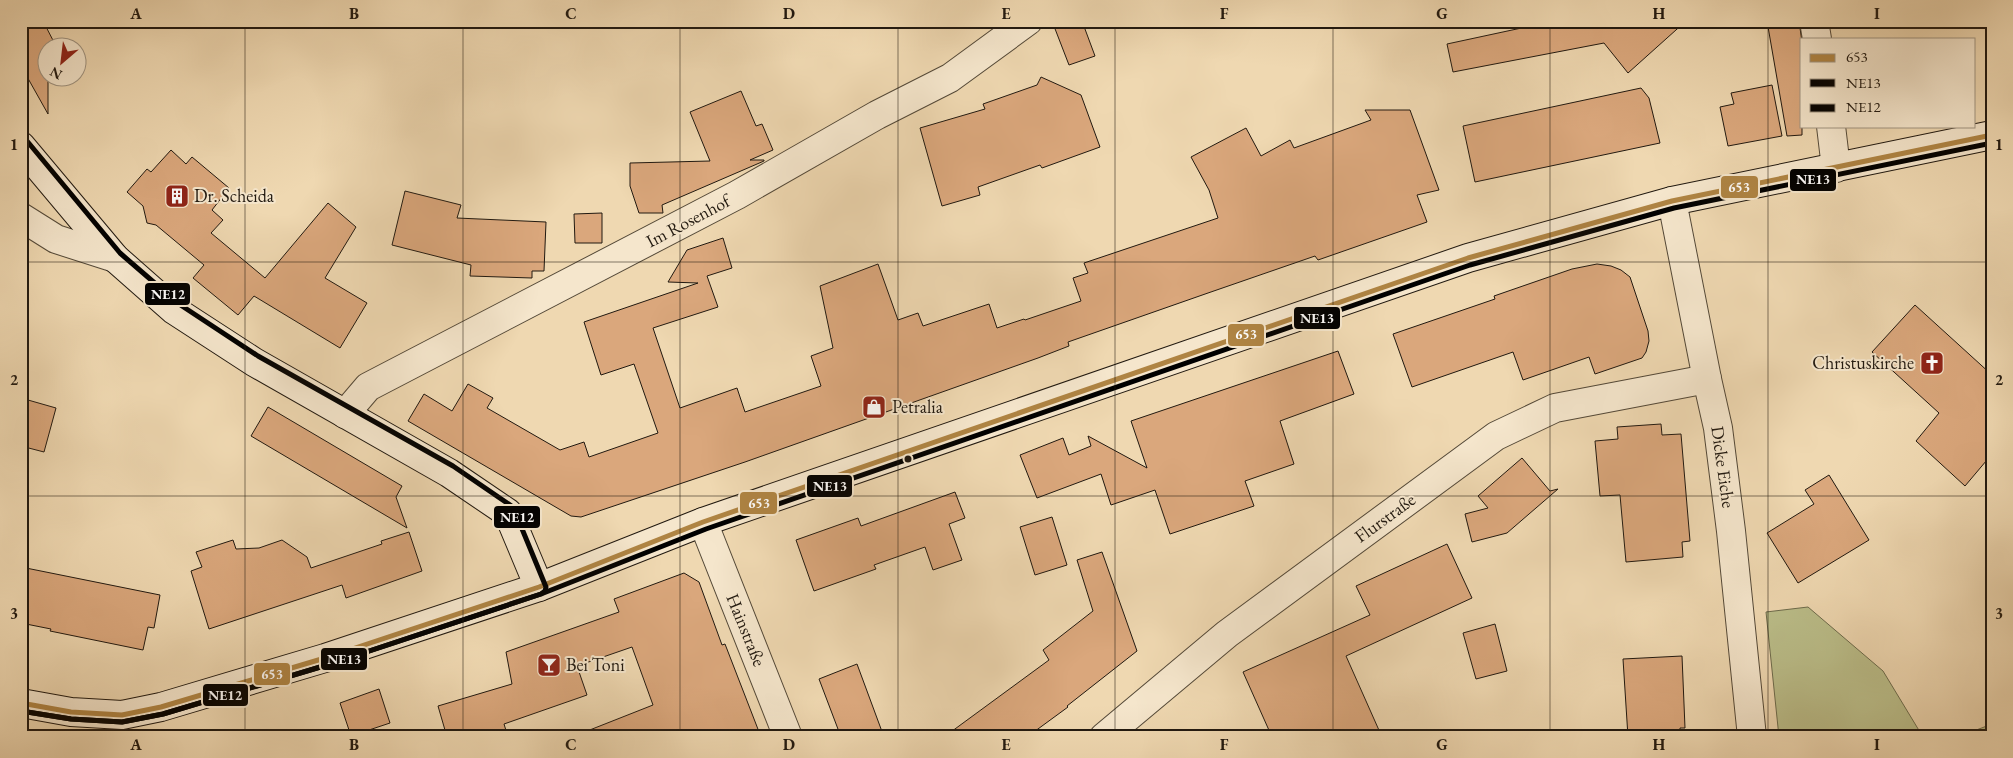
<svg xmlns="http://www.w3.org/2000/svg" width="2013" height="758" viewBox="0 0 2013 758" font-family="'EB Garamond',serif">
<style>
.green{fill:#bbbe8a;stroke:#6e6c4d}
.building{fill:#daa77c;stroke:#211910}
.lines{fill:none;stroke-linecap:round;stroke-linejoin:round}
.street-casing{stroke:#544938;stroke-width:30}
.secondary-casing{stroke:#211910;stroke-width:30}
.street{stroke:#f5e6cc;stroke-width:28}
.secondary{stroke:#f5e6cc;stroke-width:28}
.bus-1-casing{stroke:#f5e6cc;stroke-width:9}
.bus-2-casing{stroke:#f5e6cc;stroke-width:9}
.bus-3-casing{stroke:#f5e6cc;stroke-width:9}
.bus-1{stroke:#af8443;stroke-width:5}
.bus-2{stroke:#000;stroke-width:5}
.bus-3{stroke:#000;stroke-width:5}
.grid{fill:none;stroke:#211910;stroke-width:1;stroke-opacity:0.55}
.bus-dot{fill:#211910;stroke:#f5e6cc;stroke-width:2}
.labels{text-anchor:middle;stroke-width:4;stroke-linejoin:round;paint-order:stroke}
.poi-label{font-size:18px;fill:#211910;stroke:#f5e6cc;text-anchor:start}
.street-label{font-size:18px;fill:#211910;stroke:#f5e6cc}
.line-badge{stroke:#f5e6cc;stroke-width:2}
.badge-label{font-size:14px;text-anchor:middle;font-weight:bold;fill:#fff}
.neatline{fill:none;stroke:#211910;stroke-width:2}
.grid-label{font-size:16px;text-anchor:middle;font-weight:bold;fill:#211910}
</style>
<rect width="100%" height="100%" fill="#efd8b1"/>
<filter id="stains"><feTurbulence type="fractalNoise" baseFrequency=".004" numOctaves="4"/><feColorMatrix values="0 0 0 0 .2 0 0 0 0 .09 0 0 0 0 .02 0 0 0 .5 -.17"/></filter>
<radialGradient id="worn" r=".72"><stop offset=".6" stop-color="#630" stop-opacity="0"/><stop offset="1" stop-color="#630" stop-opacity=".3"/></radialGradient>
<g class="green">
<path d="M1808,607l75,64 40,66h-144l-13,-125z"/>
<path d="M1992,724v13h-34z"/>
</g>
<g class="building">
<path d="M21,21h22l14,27h-9v66l-27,-48z"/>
<path d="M1052,21h30l13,35 -26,9z"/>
<path d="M1554,21h132l-58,52 -24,-30 -151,29 -6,-28z"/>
<path d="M1767,21h32l3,21v93l-15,1z"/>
<path d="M1041,77l40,18 19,52 -58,21 -2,-3 -62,22 2,8 -38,11 -22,-78 65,-19 -2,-5 54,-19z"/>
<path d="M1772,85l10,51 -54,10 -8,-39 14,-3 -3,-11z"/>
<path d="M1641,88l8,10 11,45 -185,39 -12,-56z"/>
<path d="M741,91l15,35 6,-2 11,26 -23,10h14v1l-102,44 1,8h-24l-9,-27v-23l80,-2 -20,-49z"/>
<path d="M1365,110h45l29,80 -22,5 10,27 -109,38 -3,-4 -107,37 -140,49 1,4 -31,12 -293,104 -164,55 -10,-1 -163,-95 16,-27 28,17 16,-27 25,14 -6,10 73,42 24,-8 5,15 69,-24 -24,-69 -33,11 -17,-53 114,-39 -30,-1 19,-32 36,-12 9,30 -25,8 11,31 -65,21 27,80 57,-20 8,24 76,-26 -10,-30 22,-8 -13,-62 58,-22 20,56 20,-7 5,13 66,-22 8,24 27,-9 1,1 56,-19 -8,-23 15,-5 -4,-10 134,-45 -9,-28 -18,-33 55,-29 15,28 29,-16 4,8 77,-28z"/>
<path d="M171,150l15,14 6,-7 37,31 -17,22 11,10 -12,13 54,45 63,-75 28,24 -31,51 42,25 -27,45 -86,-52 -16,19 -45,-37 11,-13 -48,-40 -9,-2 -4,-17 -16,-14 20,-23 4,3z"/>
<path d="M405,191l56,14 -4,13 89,4 -2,49h-12v7l-62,-2 1,-11 -79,-20z"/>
<path d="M602,213v30h-27l-1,-29z"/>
<path d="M1597,264l14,2 10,4 9,7 18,54 1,10 -3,11 -4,6 -47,16 -6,-17 -66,23 -10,-28 -101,35 -19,-53 102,-35 -1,-3 78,-27z"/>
<path d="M1915,305l77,70v79l-27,32 -49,-45 23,-28 -67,-61z"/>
<path d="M1338,351l16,43 -74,27 14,43 -49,17 9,25 -84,28 -15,-44 -44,15 -10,-31 -64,24 -17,-43 43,-17 6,17 22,-9 -3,-10 59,32 -16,-47z"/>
<path d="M21,398l35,10 -12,44 -23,-6z"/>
<path d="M268,407l134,79 -6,11 11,31 -156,-92z"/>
<path d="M1661,424l1,11 19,-1 9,107 -8,1 1,15 -57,5 -6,-67 -20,1 -5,-55 23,-2 -1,-12z"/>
<path d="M1522,458l28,33 8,-2 -51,44 -35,9 -7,-28 23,-6 -10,-12z"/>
<path d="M1829,475l40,65 -71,43 -31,-50 47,-29 -9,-14z"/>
<path d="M955,492l10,26 -16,6 13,36 -29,10 -8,-23 -51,18 2,4 -62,22 -18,-51 62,-22 3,8z"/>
<path d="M1052,517l15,48 -32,10 -15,-48z"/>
<path d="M409,532l13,39 -76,27 -4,-13 -133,44 -18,-58 11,-4 -6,-15 37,-12 3,9 23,-1 23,-8 25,17 4,11 71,-24 -1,-3z"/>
<path d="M1447,544l25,54 -126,58 36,81h-110l-29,-65 127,-57 -14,-29z"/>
<path d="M1102,552l35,99 -70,55 1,1 -41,30h-83l105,-77 -6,-10 50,-39 -16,-51z"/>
<path d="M21,567l139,28 -6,33 -6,-1 -5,23 -93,-19 1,-2 -30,-6z"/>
<path d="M684,573l15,9 23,63 3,-1 36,93h-183l-1,-2 76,-30 -21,-58 -55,19 10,29 -83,29 4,13h-61l-9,-31 74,-22 -6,-32 113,-40 -5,-13z"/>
<path d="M1495,624l12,47 -31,8 -13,-46z"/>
<path d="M1682,656l3,72h-5v9h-52l-5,-78z"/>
<path d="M857,664l27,73h-43l-22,-58z"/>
<path d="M379,689l11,34 -39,13 -11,-33z"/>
</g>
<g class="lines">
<g class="street-casing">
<g id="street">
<path d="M1814,21l3,18"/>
<path d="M1831,126l5,42"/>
<path d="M1672,201l35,178 11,49 13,103 21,206"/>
<path d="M21,217l35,22 59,19"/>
<path d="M345,414l23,-27 369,-192 140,-80 73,-37 78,-57"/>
<path d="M703,522l85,215"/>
<path d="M1104,737l123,-103 269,-198 59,-28 152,-29"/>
</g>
</g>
<g class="secondary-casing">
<g id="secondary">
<path d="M21,146l94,112 59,52 80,52 195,111 59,40 31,74"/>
<path d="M21,703l50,9 51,3 39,-8 164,-49 214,-71 164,-65 765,-264 204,-57 320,-66"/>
</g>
</g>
<use href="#street" class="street"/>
<use href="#secondary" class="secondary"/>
<g class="bus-1-casing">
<path id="bus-1" d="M21,703l50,9 51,3 39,-8 164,-49 214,-71 164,-65 765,-264 204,-57 320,-66"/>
</g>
<g class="bus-2-casing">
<path id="bus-2" d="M21,711l50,8 51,3 41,-8 164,-49 214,-71 165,-65 764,-264 204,-57 318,-65"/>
</g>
<g class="bus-3-casing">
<path id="bus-3" d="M21,711l50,8 51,3 41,-8 164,-49 214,-71 4,-3 1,-4 -33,-80 -60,-41 -195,-110 -79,-52 -59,-51 -93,-112"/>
</g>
<use href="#bus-1" class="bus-1"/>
<use href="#bus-2" class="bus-2"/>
<use href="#bus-3" class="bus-3"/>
</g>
<path class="grid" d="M245,21v716M463,21v716M680,21v716M898,21v716M1115,21v716M1333,21v716M1550,21v716M1768,21v716M21,262h1971M21,496h1971"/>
<defs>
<g id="building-square" transform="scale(1.25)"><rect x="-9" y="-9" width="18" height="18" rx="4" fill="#8f2418" stroke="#f5e6cc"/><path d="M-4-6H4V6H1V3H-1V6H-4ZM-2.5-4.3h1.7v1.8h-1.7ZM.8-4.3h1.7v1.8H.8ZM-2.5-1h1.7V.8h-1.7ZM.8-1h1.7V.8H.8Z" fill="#fff"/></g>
<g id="church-square" transform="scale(1.25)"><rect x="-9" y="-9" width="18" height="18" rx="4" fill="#8f2418" stroke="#f5e6cc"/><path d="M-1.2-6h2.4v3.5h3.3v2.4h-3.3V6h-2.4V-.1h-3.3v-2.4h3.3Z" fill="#fff"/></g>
<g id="shop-square" transform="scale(1.25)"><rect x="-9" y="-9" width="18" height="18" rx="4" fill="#8f2418" stroke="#f5e6cc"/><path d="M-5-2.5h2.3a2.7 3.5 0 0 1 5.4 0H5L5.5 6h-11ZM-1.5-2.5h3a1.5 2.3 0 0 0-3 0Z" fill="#fff"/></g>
<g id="bar-square" transform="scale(1.25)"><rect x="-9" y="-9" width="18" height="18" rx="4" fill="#8f2418" stroke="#f5e6cc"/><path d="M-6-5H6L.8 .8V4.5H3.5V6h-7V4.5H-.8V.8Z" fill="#fff"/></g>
</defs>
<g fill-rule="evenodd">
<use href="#building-square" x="177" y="196"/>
<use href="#church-square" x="1932" y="363"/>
<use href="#shop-square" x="874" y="407"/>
<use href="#bar-square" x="549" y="665"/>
</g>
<circle class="bus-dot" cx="908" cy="459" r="4.5"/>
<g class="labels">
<g class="poi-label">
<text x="194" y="202">Dr. Scheida</text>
<text x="1914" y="369" text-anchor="end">Christuskirche</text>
<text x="892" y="413">Petralia</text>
<text x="566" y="671">Bei Toni</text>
</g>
<g class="street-label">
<text transform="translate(688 221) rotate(-28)" y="6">Im Rosenhof</text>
<text transform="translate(1723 467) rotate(82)" y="6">Dicke Eiche</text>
<text transform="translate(1385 518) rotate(-36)" y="6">Flurstraße</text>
<text transform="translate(746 630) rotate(68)" y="6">Hainstraße</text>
</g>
</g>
<g class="line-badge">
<rect x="1789" y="168" width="48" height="24" rx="5" fill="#000"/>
<rect x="1720" y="175" width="39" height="24" rx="5" fill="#af8443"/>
<rect x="144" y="282" width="47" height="24" rx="5" fill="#000"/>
<rect x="1293" y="306" width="48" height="24" rx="5" fill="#000"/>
<rect x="1227" y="323" width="38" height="24" rx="5" fill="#af8443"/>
<rect x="806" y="474" width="47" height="24" rx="5" fill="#000"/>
<rect x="739" y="491" width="39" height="24" rx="5" fill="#af8443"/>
<rect x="493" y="505" width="48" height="24" rx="5" fill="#000"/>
<rect x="320" y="647" width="48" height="24" rx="5" fill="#000"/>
<rect x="253" y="662" width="38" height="24" rx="5" fill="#af8443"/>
<rect x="202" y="683" width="47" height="24" rx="5" fill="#000"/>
</g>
<g class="badge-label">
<text x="1813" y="184">NE13</text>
<text x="1739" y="192">653</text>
<text x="168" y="299">NE12</text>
<text x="1317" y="323">NE13</text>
<text x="1246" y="339">653</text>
<text x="830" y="491">NE13</text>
<text x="759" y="508">653</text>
<text x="517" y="522">NE12</text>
<text x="344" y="664">NE13</text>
<text x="272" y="679">653</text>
<text x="225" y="700">NE12</text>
</g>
<rect width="2013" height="758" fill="none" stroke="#efd8b1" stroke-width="55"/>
<rect x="1800" y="38" width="175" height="90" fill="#f5e6cc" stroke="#a09481"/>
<rect x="1810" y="54" width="25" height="8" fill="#af8443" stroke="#a09481"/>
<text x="1846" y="62" font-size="15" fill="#211910">653</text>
<rect x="1810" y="79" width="25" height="8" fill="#000000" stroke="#a09481"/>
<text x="1846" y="88" font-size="15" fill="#211910">NE13</text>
<rect x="1810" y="104" width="25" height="8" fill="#000000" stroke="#a09481"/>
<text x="1846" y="112" font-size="15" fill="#211910">NE12</text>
<g transform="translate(62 62) rotate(208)"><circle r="24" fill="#f5e6cc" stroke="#a09481"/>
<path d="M0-4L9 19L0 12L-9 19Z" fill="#8f2418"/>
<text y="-8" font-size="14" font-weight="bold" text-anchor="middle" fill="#211910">N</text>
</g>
<rect x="28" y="28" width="1958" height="702" class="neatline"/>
<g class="grid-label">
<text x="136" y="19">A</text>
<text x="354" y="19">B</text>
<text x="571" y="19">C</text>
<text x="789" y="19">D</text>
<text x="1006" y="19">E</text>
<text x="1224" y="19">F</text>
<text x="1442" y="19">G</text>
<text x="1659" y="19">H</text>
<text x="1877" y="19">I</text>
<text x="14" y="150">1</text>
<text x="1999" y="150">1</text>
<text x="14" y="385">2</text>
<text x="1999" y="385">2</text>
<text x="14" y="619">3</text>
<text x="1999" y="619">3</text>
<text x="136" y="750">A</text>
<text x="354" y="750">B</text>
<text x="571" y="750">C</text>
<text x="789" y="750">D</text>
<text x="1006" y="750">E</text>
<text x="1224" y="750">F</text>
<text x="1442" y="750">G</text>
<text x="1659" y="750">H</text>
<text x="1877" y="750">I</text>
</g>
<rect width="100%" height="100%" filter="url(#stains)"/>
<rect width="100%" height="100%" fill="url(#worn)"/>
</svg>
